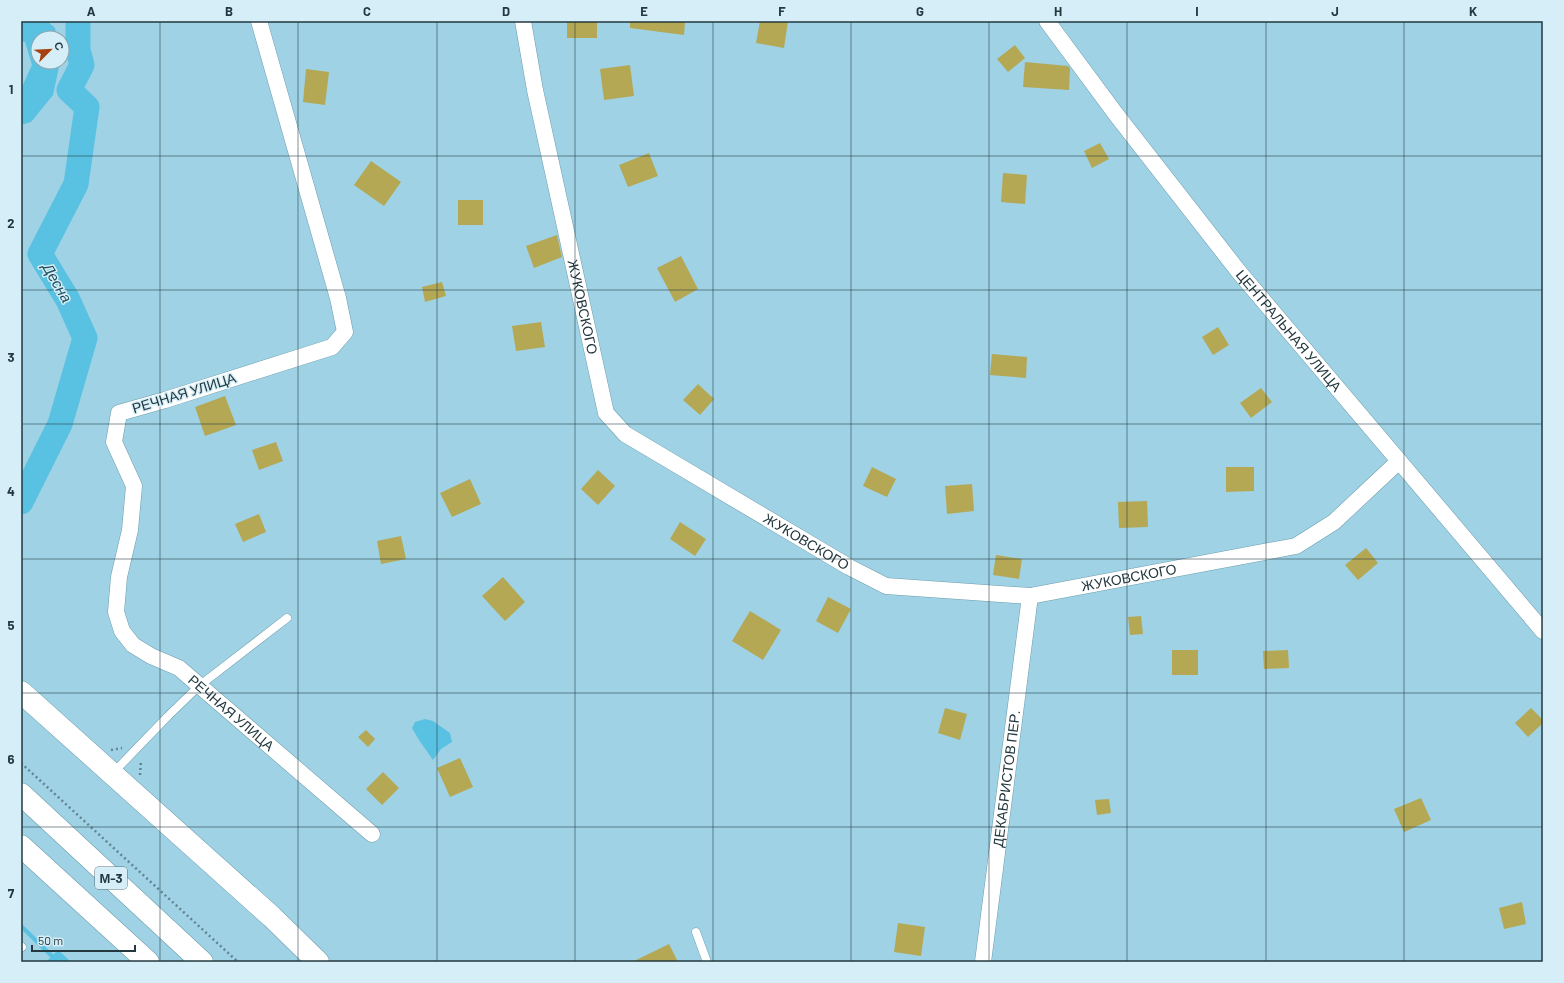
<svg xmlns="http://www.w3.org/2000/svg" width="1564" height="983" viewBox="0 0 1564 983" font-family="Barlow,sans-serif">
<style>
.water{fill:#59c1e1}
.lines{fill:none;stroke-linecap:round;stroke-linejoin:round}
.stream{stroke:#59c1e1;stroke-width:4}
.river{stroke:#59c1e1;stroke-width:25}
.building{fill:#b4a855}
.lane-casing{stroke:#6c9dae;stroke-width:9}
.street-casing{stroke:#6c9dae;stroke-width:17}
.secondary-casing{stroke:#6c9dae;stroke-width:23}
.highway-casing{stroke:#6c9dae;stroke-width:23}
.path{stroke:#618491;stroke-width:2.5;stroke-dasharray:2 3;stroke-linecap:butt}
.lane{stroke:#fff;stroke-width:8}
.street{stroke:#fff;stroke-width:16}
.secondary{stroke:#fff;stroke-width:22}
.highway{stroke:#fff;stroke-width:22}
.grid{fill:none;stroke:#23383f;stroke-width:1;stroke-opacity:0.55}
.labels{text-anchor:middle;stroke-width:3;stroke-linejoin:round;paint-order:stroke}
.shield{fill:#d5eef7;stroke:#586f76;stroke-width:1}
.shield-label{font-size:13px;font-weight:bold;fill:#23383f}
.street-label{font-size:14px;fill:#23383f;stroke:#d5eef7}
.water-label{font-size:15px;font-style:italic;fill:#224f5d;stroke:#d5eef7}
.neatline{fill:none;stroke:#23383f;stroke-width:1.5}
.grid-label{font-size:13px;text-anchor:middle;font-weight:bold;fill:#23383f}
</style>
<rect width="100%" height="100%" fill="#9fd2e4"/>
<g class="water">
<path d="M21,21h26l8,7 2,10h-19v24h22l-7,33 -22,27 -10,3v-36l11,-24 -7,-23 -4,-1z"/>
<path d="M425,719l8,2 17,12 2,9 -11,7 -8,11 -14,-20 -7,-12 3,-6z"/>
<path d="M58,950l13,12h-25z"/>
</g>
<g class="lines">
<path class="stream" d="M21,926l37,36"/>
<path class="river" d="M21,502l39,-78 25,-86 -17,-38 -28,-46 36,-70 11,-77 -18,-17 13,-25 -4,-15v-29"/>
</g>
<g class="building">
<rect x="567" y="21" width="30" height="17"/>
<path d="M630,21h55l-1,14 -54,-7z"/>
<path d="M760,21h28l-4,27 -28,-5z"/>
<path d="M1015,45l10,13 -17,14 -11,-13z"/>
<path d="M1025,62l43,4 2,2 -1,22 -46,-3z"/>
<path d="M630,65l4,31 -30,4 -4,-31z"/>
<path d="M306,69l23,3 -4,33 -22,-3z"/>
<path d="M1100,143l9,16 -17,9 -8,-17z"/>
<path d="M649,153l9,23 -30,11 -9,-22z"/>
<path d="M371,161l30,21 -17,24 -30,-21z"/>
<path d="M1003,173l24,2 -2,29 -24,-2z"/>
<rect x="458" y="200" width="25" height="25"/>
<path d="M557,235l5,22 -28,11 -8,-22z"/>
<path d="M681,256l17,33 -23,13 -18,-34z"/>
<path d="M442,282l4,14 -21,6 -3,-15z"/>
<path d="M541,322l4,25 -29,4 -4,-25z"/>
<path d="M1218,327l11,18 -16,10 -11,-18z"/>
<path d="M992,354l35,3 -1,21 -36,-3z"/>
<path d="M698,384l16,15 -14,16 -17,-15z"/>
<path d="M1261,388l11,14 -21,16 -11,-15z"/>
<path d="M225,396l11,29 -31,11 -10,-29z"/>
<path d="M276,442l7,19 -24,9 -7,-20z"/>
<path d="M872,467l24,12 -9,18 -24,-11z"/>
<path d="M1226,467h28v24l-28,1z"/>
<path d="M598,470l17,16 -17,19 -17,-16z"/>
<path d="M470,479l11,25 -29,13 -12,-24z"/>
<path d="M972,484l2,27 -27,3 -2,-28z"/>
<path d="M1147,501l1,26 -29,1 -1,-26z"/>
<path d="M259,514l7,18 -23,10 -8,-18z"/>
<path d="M680,522l26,17 -11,17 -25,-17z"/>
<path d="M401,536l5,23 -25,5 -4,-23z"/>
<path d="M1366,548l12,15 -20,17 -13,-15z"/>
<path d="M996,555l26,4 -3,20 -26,-4z"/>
<path d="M503,577l22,25 -20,19 -23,-25z"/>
<path d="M828,597l23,12 -13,24 -22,-12z"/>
<path d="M750,611l31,19 -18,30 -31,-19z"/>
<path d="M1141,616l2,18 -13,1 -2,-18z"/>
<rect x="1172" y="650" width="26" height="25"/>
<path d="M1288,650l1,18 -25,1 -1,-18z"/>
<path d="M945,708l22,6 -7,26 -22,-7z"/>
<path d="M1531,708l12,12v3l-15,14 -13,-14z"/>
<path d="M366,730l9,9 -7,8 -10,-10z"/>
<path d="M460,758l13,29 -23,10 -13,-29z"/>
<path d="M383,772l16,16 -17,17 -16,-16z"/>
<path d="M1421,798l10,22 -27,12 -10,-23z"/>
<path d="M1109,799l2,14 -14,2 -2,-15z"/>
<path d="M1522,902l4,22 -22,5 -5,-21z"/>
<path d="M898,923l27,4 -4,29 -27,-4z"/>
<path d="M669,944l9,18h-46z"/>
</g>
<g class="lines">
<g class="lane-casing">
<g id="lane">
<path d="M113,773l55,-57 31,-30 88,-68"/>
<path d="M696,932l11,30"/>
<path d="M21,948l1,-1"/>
</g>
</g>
<g class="street-casing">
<g id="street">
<path id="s1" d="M259,21l79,277 7,34 -13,15 -167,53 -46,13 -5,29 20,44 -4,44 -11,47 -3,35 6,19 11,14 18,11 28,12 193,166"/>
<path id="s2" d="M523,21l12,69 71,323 19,21 224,133 37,19 144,10 266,-50 38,-24 65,-61"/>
<path id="s3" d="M1047,21l68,92 124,159 304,359"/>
<path id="s4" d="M983,962l47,-366"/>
</g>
</g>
<g class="secondary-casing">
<path id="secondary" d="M21,692l251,225 46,45"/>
</g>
<g class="highway-casing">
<g id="highway">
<path d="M21,794l181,168"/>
<path d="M21,846l127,116"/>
</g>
</g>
<g class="path">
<path d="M111,750l11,-2"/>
<path d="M21,763l217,199"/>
<path d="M140,775l1,-15"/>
</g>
<use href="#lane" class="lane"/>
<use href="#street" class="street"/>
<use href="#secondary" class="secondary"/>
<use href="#highway" class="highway"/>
</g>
<path class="grid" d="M160,21v941M298,21v941M437,21v941M575,21v941M713,21v941M851,21v941M989,21v941M1127,21v941M1266,21v941M1404,21v941M21,156h1522M21,290h1522M21,424h1522M21,559h1522M21,693h1522M21,827h1522"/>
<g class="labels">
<rect class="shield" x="95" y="867" width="32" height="22" rx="3"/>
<g class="shield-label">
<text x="111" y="883">М-3</text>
</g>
<g class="street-label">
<text dy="5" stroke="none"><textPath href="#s2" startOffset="292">ЖУКОВСКОГО</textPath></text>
<text dy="5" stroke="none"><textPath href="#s3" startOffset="393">ЦЕНТРАЛЬНАЯ УЛИЦА</textPath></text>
<text transform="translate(184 393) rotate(-17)" y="5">РЕЧНАЯ УЛИЦА</text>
<text dy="5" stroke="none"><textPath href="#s2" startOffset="640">ЖУКОВСКОГО</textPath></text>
<text dy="5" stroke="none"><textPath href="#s2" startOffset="976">ЖУКОВСКОГО</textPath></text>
<text dy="5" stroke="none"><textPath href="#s1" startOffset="929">РЕЧНАЯ УЛИЦА</textPath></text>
<text dy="5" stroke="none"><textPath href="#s4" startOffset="185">ДЕКАБРИСТОВ ПЕР.</textPath></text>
</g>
<g class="water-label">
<text transform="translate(57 283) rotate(60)" y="5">Десна</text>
</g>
</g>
<rect width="1564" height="983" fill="none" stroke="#d5eef7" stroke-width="44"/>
<g transform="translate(50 50) rotate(66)"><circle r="19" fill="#d5eef7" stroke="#8ea5ad"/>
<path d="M0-3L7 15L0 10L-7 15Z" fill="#a64112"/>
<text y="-6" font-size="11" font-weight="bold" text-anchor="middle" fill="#23383f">С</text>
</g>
<path d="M32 945v6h103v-6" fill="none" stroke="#23383f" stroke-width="2"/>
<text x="38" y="945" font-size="12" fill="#23383f" stroke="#d5eef7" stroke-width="3" paint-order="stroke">50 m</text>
<rect x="22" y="22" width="1520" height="939" class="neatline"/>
<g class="grid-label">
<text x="91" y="16">A</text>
<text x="229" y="16">B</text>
<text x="367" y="16">C</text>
<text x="506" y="16">D</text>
<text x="644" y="16">E</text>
<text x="782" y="16">F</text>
<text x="920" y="16">G</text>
<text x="1058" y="16">H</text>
<text x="1197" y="16">I</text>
<text x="1335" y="16">J</text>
<text x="1473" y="16">K</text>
<text x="11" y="94">1</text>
<text x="11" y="228">2</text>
<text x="11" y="362">3</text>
<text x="11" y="496">4</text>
<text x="11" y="630">5</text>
<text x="11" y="764">6</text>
<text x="11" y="898">7</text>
</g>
</svg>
